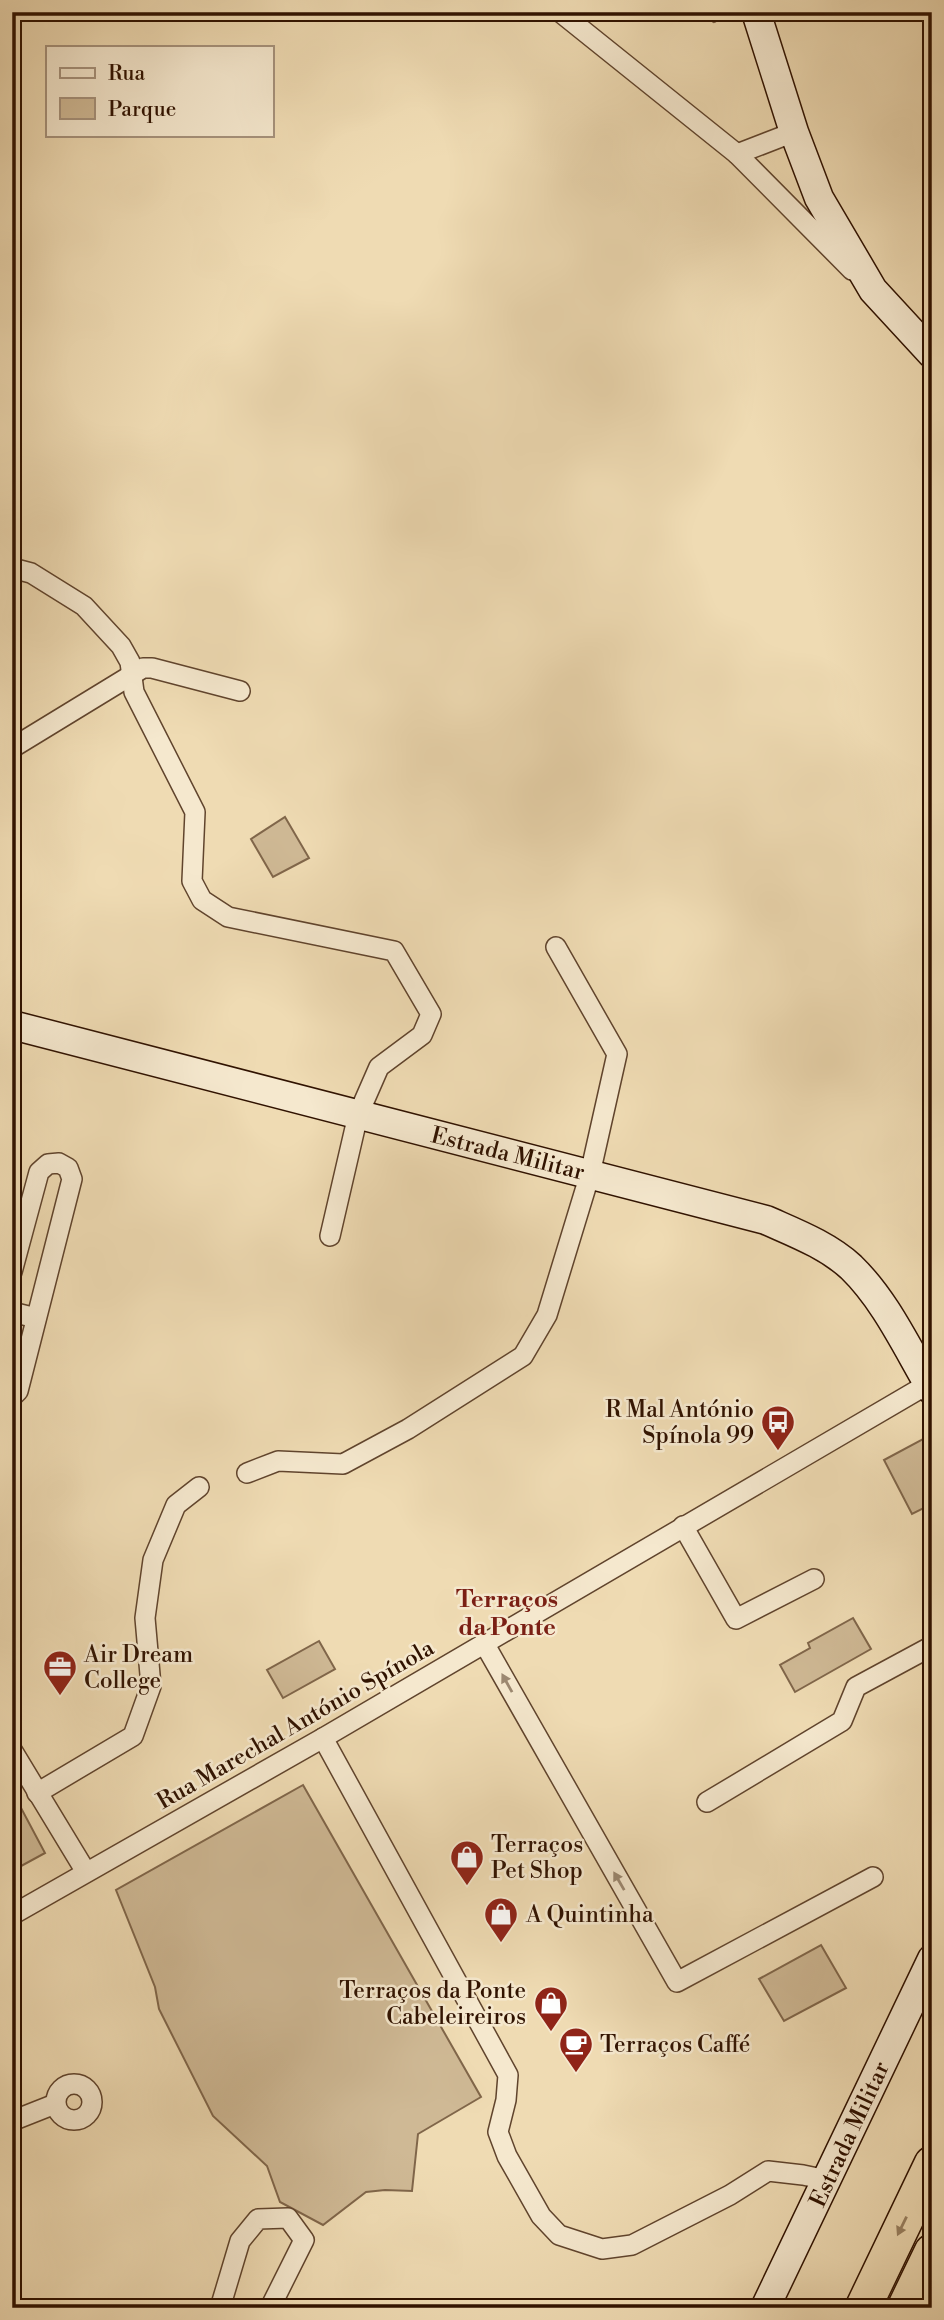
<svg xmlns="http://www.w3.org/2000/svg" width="944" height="2320" viewBox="0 0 944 2320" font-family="'Libre Bodoni',serif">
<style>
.green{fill:#cfb995;stroke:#80664a;stroke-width:2}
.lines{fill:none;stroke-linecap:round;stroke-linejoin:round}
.stream{stroke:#7c6247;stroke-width:6}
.street-casing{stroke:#60442d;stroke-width:22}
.secondary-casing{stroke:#301200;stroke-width:31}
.highway-casing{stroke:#301200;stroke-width:38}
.street{stroke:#f5e8ce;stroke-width:19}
.secondary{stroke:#f5e8ce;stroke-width:28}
.highway{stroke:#efdbb3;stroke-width:35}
.oneway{fill:#9c8871}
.oneway2{fill:#998162}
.labels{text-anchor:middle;stroke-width:5;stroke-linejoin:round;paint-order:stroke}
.street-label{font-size:23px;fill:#301200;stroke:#f5e8ce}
.poi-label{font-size:23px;fill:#301200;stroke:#f5e8ce;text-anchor:start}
.neighbourhood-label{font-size:24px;font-weight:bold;fill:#7a1f14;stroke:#f5e8ce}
</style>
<rect width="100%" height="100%" fill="#efdbb3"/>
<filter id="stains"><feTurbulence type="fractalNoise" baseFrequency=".00286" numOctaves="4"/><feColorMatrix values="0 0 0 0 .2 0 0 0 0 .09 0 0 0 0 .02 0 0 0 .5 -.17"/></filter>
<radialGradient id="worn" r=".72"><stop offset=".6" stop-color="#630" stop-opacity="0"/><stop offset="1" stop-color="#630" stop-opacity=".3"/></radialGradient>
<g class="green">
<path d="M285,817l24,41 -36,19 -22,-38z"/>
<path d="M923,1439l9,18v47l-20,10 -28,-54z"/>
<path d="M853,1618l18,31 -76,43 -15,-27 30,-17 -2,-5z"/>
<path d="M319,1641l16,28 -52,29 -16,-28z"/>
<path d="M303,1785l178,312 -63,37 -6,57 -27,-1 -19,2 -43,33 -43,-23 -13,-36 -54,-50 -54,-107 -4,-22 -39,-97z"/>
<path d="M12,1791l33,62 -33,18z"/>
<path d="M821,1945l25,43 -62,33 -25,-42z"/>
</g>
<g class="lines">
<path class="stream" d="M710,12l4,8"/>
<g class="street-casing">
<g id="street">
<path d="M560,12l177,142 115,116"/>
<path d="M737,154l57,-22"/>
<path d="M12,568l19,5 53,33 37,40 9,16 4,30 61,120 -3,69 10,19 26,17 166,34 37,63 -9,21 -43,32 -21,48 -28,121"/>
<path d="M12,748l131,-80h9l88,23"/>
<path d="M12,1272l27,-100 9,-8 11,-1 9,5 4,11 -54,212 -6,6"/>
<path d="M12,1312l24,6"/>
<path d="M247,1473l31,-12 65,3 65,-35 115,-73 24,-41 43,-141 27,-120 -61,-107"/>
<path d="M683,1526l53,93 78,-40"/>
<path d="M484,1643l193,339 196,-105"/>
<path d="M323,1738l185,337 -2,25 -8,32 9,24 34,60 18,19 43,14 30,-4 98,-50 38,-24 35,4 24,5"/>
<path d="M12,1750l74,122"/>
<path d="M37,1793l96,-57 18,-50 -6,-68 8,-58 23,-55 23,-18"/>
<path d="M707,1802l135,-81 14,-34 76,-41"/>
<path d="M12,1915l311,-177 605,-354"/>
<circle cx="74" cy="2102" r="18"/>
<path d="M12,2121l43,-17"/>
<path d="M220,2308l20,-67 18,-22 30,-1 16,22 -34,68"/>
</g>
</g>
<g class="secondary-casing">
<g id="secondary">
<path d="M756,12l38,120 25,66 54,92 59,64"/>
<path d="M12,1025l754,195c29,13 61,25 85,47 35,34 56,81 81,123"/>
<path d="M765,2308l167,-349"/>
</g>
</g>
<g class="highway-casing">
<g id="highway">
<path d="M863,2308l69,-144"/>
<path d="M905,2308l27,-56"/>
</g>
</g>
<use href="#street" class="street"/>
<use href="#secondary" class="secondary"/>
<use href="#highway" class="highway"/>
</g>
<defs><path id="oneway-solid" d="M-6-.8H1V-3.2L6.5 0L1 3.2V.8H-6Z" transform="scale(1.75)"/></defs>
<g class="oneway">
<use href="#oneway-solid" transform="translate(507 1683) rotate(-119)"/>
<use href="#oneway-solid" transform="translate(619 1881) rotate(-120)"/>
</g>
<use class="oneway2" href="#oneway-solid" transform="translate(902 2226) rotate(116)"/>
<defs>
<g id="bus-pin" transform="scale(1.75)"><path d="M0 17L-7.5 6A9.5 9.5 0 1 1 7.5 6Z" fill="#8f2418" stroke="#f5e8ce"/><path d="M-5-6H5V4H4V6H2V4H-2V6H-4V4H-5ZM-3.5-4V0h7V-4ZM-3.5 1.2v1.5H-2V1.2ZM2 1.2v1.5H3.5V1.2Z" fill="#fff"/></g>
<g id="office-pin" transform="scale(1.75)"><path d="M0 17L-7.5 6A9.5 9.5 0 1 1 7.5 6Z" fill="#8f2418" stroke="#f5e8ce"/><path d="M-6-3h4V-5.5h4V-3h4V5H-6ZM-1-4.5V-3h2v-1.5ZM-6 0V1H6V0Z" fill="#fff"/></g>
<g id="shop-pin" transform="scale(1.75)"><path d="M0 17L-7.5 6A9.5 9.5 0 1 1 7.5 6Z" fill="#8f2418" stroke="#f5e8ce"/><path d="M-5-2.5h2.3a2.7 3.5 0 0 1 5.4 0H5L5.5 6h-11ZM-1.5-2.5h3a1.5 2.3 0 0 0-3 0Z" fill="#fff"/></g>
<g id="cafe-pin" transform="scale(1.75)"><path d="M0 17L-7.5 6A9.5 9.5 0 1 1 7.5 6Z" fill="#8f2418" stroke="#f5e8ce"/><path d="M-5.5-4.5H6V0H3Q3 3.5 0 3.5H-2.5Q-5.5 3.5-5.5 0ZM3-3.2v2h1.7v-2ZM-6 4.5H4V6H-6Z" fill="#fff"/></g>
</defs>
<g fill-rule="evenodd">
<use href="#bus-pin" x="778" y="1422"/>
<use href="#office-pin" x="60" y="1667"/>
<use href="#shop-pin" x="467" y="1857"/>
<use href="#shop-pin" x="501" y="1914"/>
<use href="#shop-pin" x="551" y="2003"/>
<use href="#cafe-pin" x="576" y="2044"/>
</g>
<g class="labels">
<g class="street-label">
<text transform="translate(508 1153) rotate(14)" y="8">Estrada Militar</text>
<text transform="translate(295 1724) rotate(-30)" y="8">Rua Marechal António Spínola</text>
<text transform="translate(849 2134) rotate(-65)" y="8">Estrada Militar</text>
</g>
<g class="poi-label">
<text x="754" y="1417" text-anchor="end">R Mal António<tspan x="754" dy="26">Spínola 99</tspan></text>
<text x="84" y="1662">Air Dream<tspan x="84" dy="26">College</tspan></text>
<text x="491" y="1852">Terraços<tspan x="491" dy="26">Pet Shop</tspan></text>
<text x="526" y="1922">A Quintinha</text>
<text x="526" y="1998" text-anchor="end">Terraços da Ponte<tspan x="526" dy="26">Cabeleireiros</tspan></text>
<text x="600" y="2052">Terraços Caffé</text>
</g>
<g class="neighbourhood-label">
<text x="507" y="1607">Terraços<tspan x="507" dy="28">da Ponte</tspan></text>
</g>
</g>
<rect width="944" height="2320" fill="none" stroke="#efdbb3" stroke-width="42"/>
<rect x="14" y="14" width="916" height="2292" fill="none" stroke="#301200" stroke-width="3.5"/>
<rect x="21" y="21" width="902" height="2278" fill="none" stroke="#301200" stroke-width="2"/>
<rect x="46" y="46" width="228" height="91" fill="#f5e8ce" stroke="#a6927c" stroke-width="2"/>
<rect x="60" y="68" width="35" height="10" fill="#f5e8ce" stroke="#a6927c" stroke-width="2"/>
<text x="108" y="80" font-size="21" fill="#301200">Rua</text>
<rect x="60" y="98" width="35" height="21" fill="#cfb995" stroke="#a6927c" stroke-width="2"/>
<text x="108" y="116" font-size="21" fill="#301200">Parque</text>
<rect width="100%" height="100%" filter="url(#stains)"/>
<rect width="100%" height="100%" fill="url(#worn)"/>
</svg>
